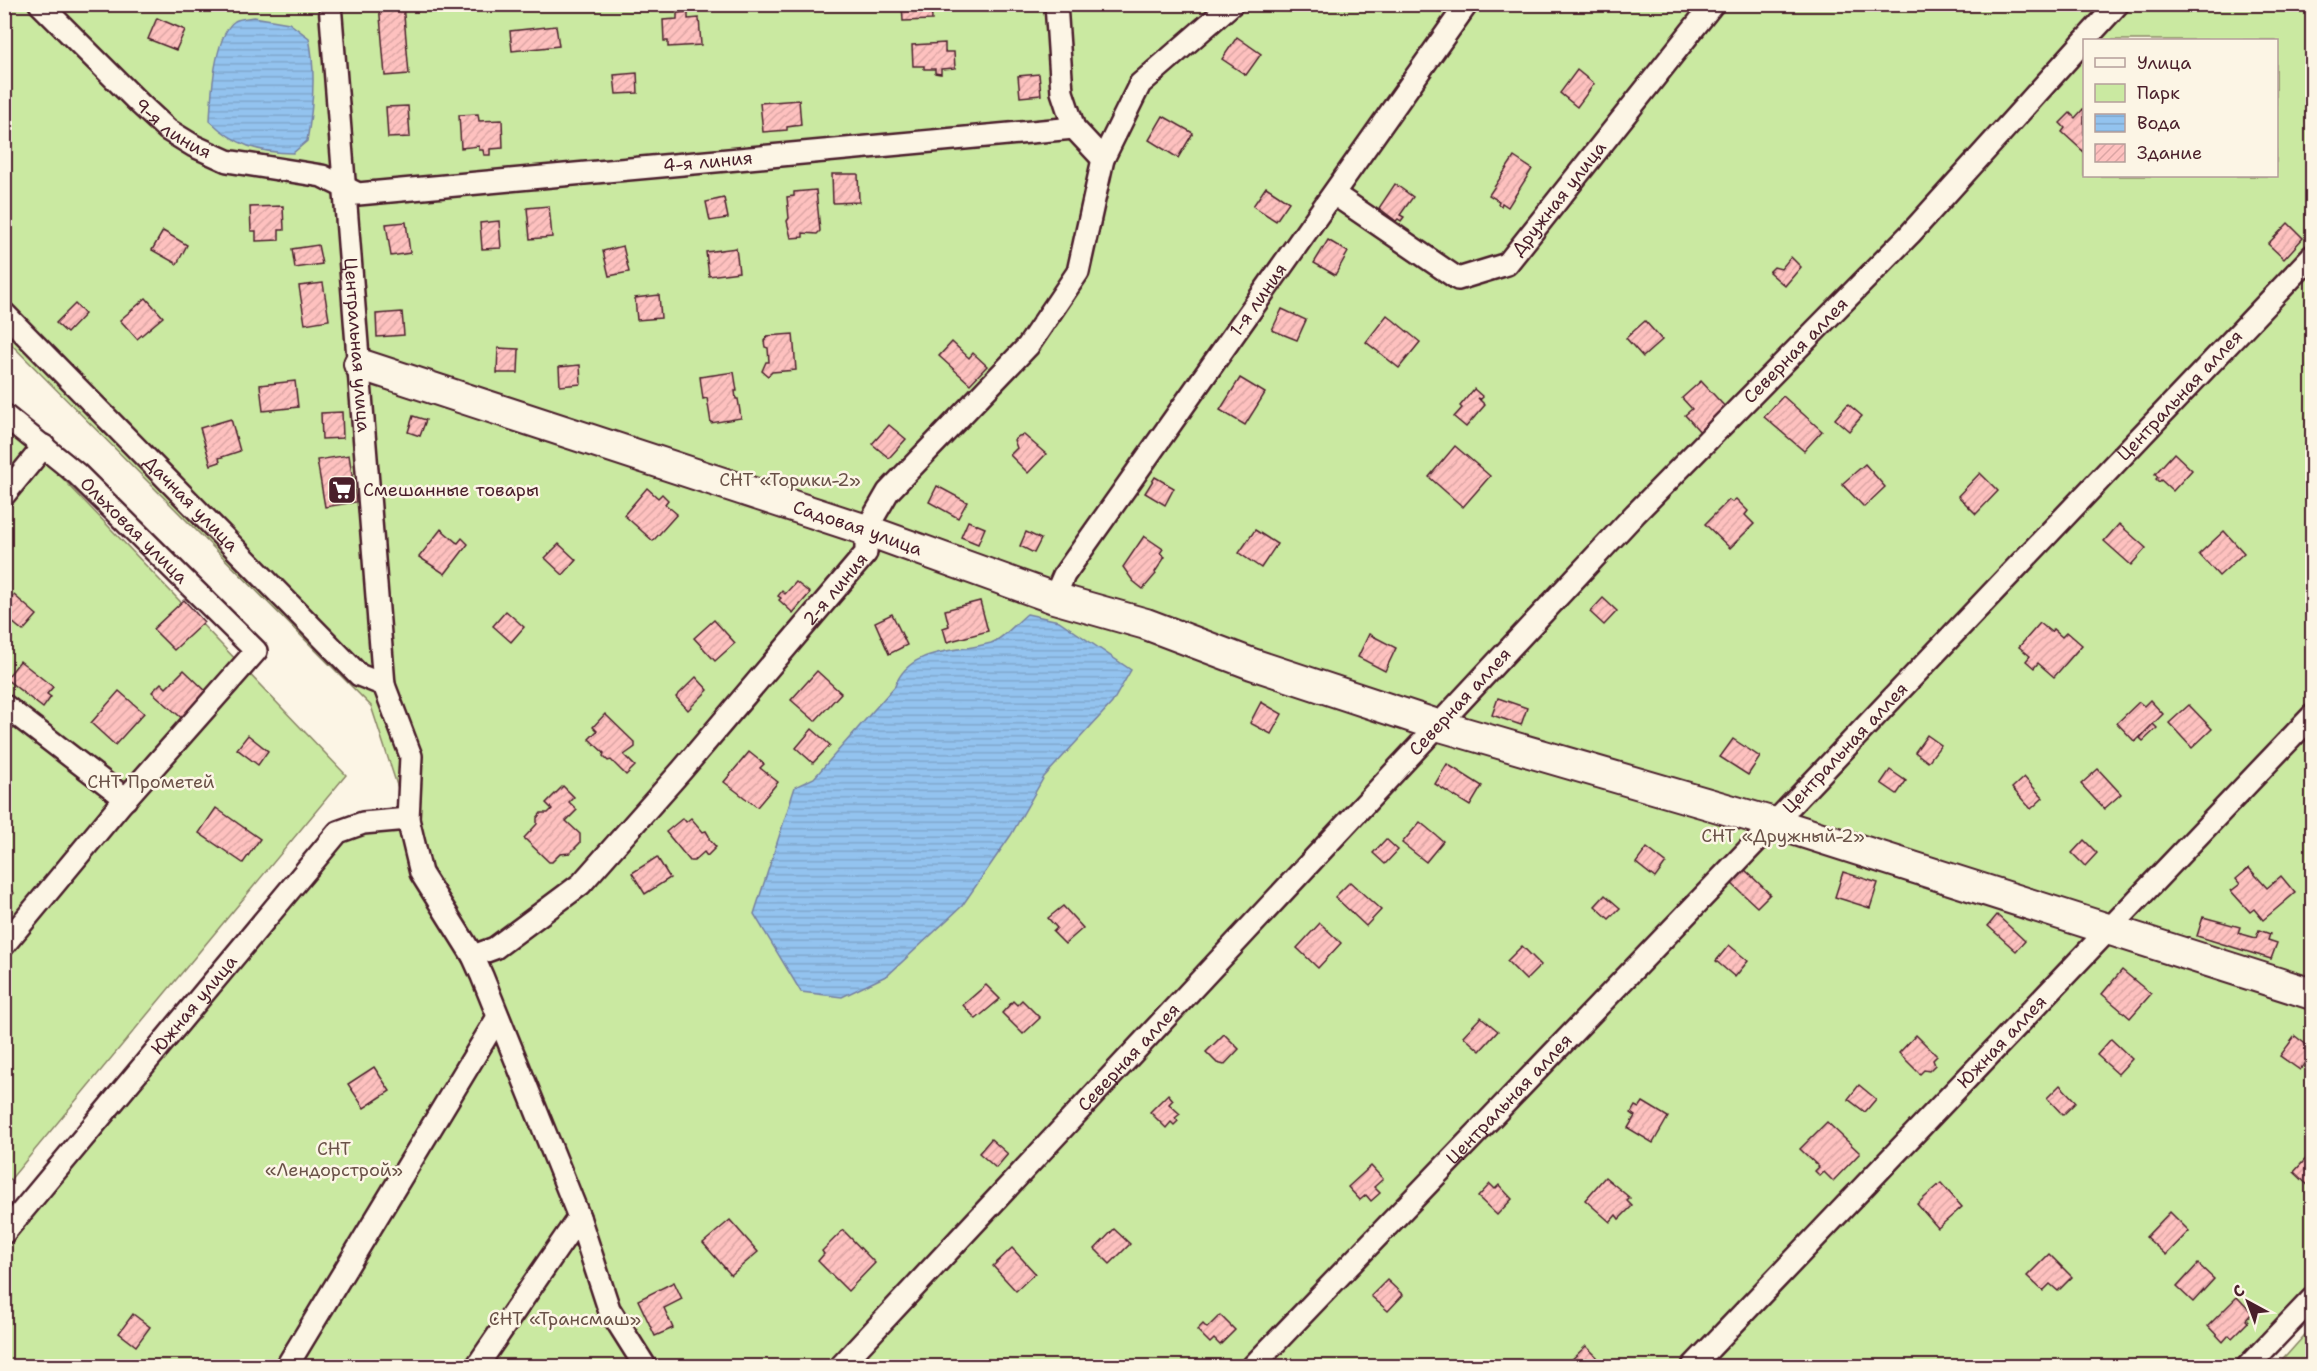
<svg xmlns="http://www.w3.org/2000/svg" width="2317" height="1371" viewBox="0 0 2317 1371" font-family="'Shantell Sans',sans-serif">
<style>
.green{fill:#cae9a1;stroke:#8a8466;stroke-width:1.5;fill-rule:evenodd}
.water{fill:url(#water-rules);stroke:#7681a1;stroke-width:1.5}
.building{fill:url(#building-hatch);stroke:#4a1f2b;stroke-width:1.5}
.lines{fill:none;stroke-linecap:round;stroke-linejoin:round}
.street-casing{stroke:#4a1f2b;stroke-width:26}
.secondary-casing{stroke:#4a1f2b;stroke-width:34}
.street{stroke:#fcf5e5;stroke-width:21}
.secondary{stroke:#fcf5e5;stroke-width:30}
.labels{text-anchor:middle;stroke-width:5;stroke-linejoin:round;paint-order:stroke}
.street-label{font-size:18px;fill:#4a1f2b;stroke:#fcf5e5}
.park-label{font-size:18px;fill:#6a5248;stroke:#fcf5e5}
.poi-label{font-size:18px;fill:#4a1f2b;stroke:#fcf5e5;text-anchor:start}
</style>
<defs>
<pattern id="water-rules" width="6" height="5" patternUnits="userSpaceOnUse" patternTransform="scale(1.5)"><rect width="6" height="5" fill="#93c3ef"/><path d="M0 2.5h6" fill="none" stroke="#80a7cd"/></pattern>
<pattern id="building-hatch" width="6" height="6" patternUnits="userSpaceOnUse" patternTransform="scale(1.5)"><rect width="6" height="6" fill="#fec1bf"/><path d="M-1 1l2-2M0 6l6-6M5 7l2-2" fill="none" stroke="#dba5a4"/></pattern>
</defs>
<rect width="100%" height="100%" fill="#fcf5e5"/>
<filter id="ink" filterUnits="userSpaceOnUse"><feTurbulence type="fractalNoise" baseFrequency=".0167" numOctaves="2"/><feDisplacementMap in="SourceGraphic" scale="12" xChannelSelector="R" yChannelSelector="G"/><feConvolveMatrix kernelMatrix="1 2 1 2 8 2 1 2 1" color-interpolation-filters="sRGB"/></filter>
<g filter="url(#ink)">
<g class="green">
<path d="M5,5h2307v1294l-64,67h-2243v-133l333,-401 70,-13 -37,-113 -366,-368zM2084,40h192v136h-192z"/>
<path d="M5,418l341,357 -341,411z"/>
<path d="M2312,1327v39h-35z"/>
</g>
<g class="water">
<path d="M254,17l35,6 20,15c7,33 4,70 -2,103l-14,12c-34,0 -58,-8 -83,-32 1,-24 4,-86 25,-100 5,-3 13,-3 19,-4z"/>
<path d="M1027,614l32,7 72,49 -19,33 -68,74 -33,58 -49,71 -74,69 -46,22 -41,-5 -47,-78 41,-127 19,-9 81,-92c15,-40 62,-33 96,-43 12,-4 26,-21 36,-29z"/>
</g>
<g class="building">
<path d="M379,4h24l6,70 -24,2z"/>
<path d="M465,4h27v4l-27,2z"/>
<path d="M902,4h29l1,16 -29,1z"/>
<path d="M688,12v7l11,-1 2,27 -33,2v-6h-4l-1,-21 14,-1v-6z"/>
<path d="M157,18l28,12 -9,20 -28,-11z"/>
<path d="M556,26l3,20 -47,5 -2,-20z"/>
<path d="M1237,37l24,17 -15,21 -24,-16z"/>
<path d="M945,43v9h9l1,16 -14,1v5l-6,-1v-4h-11v-3h-11l-1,-21z"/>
<path d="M1577,70l17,14 -17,23 -17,-14z"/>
<path d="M637,73l1,20 -22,1 -2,-19z"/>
<path d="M1039,74l2,21 -21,2 -2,-21z"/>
<path d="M799,100l2,25 -14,2v3l-24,2 -3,-29z"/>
<path d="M408,106l2,31 -22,1 -2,-31z"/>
<path d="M2084,108v44l-22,-20 3,-4 -5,-5 10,-10 5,5z"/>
<path d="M478,114l1,7 23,-1 1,28 -13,1v6h-6l-1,-5h-4v-4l-18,2 -2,-33z"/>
<path d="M1163,116l30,17 -15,25 -29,-18z"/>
<path d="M1514,157l18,12 -24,38 -6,-4 -1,3 -3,-2 1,-3 -10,-6z"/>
<path d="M832,174h26l1,28 -26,1z"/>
<path d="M1395,184l18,13 -13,18 4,2 -3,4 -3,-2 -2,2 -17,-13z"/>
<path d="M1266,187l23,15 -13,19 -23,-15z"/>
<path d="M816,190l4,41 -3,3 -14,-1v4l-12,1 -4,-17 2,-3 -2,-21 7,-1v-4z"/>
<path d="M724,198l4,20 -18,3 -4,-19z"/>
<path d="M283,206l1,24h-5v10l-23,1v-10h-5l-1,-24z"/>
<path d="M549,206l3,31 -22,2 -3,-31z"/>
<path d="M499,221l2,27 -19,1 -2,-26z"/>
<path d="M406,222l4,31 -19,3 -5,-32z"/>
<path d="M2288,223l15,15 -19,21 -16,-15z"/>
<path d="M163,231l24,14 -10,19 -25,-14z"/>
<path d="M1328,240l20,12 -13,23 -21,-12z"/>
<path d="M318,245l4,19 -27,4 -3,-19z"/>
<path d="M623,246l6,26 -20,4 -6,-25z"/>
<path d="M736,248l3,24 -30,4 -3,-24z"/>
<path d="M1791,257l10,10 -16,19 -16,-14 5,-5 7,2z"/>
<path d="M323,283l6,37 -24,4 -6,-38z"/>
<path d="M659,295l2,23 -24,2 -2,-22z"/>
<path d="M146,298l17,19 -26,22 -17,-19z"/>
<path d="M75,304l10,10 -18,19 -11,-10z"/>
<path d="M1282,309l24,11 -9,20 -25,-10z"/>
<path d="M402,312l2,23 -27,2 -1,-23z"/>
<path d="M1387,315l33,27 -21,26 -33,-26z"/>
<path d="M1645,321l17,19 -19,17 -17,-19z"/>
<path d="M793,334l3,36 -24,2 -4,4 -6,-5 4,-9h3l-1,-14 -3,-1 -1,-6 3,-5z"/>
<path d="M952,342l17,16 4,-5 14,13 -17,18 -31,-28z"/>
<path d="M498,348l21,1 -1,24h-21z"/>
<path d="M580,365l1,19 -21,2 -1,-19z"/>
<path d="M734,372l3,19h-2l1,8h2l3,19 -30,5 -4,-25 -4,1 -3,-22z"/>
<path d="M1240,378l25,15 -20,32 -25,-15z"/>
<path d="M295,381l3,26 -35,4 -3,-26z"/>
<path d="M1701,381l27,29 -26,24 -17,-19 7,-6 -10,-11z"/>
<path d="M1474,389l9,8 -2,2 -3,-1 7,7 -19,22 -12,-10 8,-9 -2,-2z"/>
<path d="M1783,396l39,35 -18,20 -40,-34z"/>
<path d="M1848,404l14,12 -13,15 -14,-12z"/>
<path d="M342,412l1,26 -21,1 -1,-26z"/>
<path d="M413,416l13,4 -6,16 -12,-4z"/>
<path d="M231,419l9,32 -21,7 1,4 -9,3 -11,-37z"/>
<path d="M889,425l17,14 -17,19 -17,-14z"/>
<path d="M1024,435l22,19 -18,19 -18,-18 7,-7 -3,-8 5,-4z"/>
<path d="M1455,446l35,30 -27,31 -34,-30z"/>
<path d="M2174,453l18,17 -19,21 -12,-11 -2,2 -3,-3 2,-2 -3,-3z"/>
<path d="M349,455l7,47 -31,5 -8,-47z"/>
<path d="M1865,464l20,23 -21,20 -22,-23z"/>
<path d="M1980,473l18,18 -22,23 -18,-18z"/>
<path d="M1155,477l19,11 -9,17 -20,-12z"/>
<path d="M937,486l30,16 -9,16 -29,-16z"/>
<path d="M647,488l11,10 4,-4 6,6 -3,4 12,10 -24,27 -29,-26z"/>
<path d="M1736,499l12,12 -3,4 9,9 -24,24 -25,-24 24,-24 3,2z"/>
<path d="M968,521l17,7 -7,16 -17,-7z"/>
<path d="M2119,524l27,24 -15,17 -27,-24z"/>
<path d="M441,529l15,13 2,1 4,-5 6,6 -23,30 -26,-17z"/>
<path d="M1255,530l22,14 -16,24 -22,-15z"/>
<path d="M2224,531l20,22 -25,23 -20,-22z"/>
<path d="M1026,532l15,7 -7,14 -14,-7z"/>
<path d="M1144,536l19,13 -3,4 5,4 -10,15 1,2 -13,15 -10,-8 -10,-14z"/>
<path d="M559,544l17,16 -13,15 -18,-17z"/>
<path d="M796,582l14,11 -17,20 -14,-13 2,-2 -3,-2 4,-5 3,3z"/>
<path d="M14,595l23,20 -14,16 -17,-14 -2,2v-14z"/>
<path d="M1603,598l14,13 -13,14 -14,-13z"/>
<path d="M184,600l20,22 -30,28 -21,-21z"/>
<path d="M980,601l8,30 -41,11 -4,-14 6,-2 -4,-16z"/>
<path d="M506,611l18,16 -13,15 -18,-16z"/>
<path d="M892,614l15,31 -18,9 -14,-32z"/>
<path d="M714,620l21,23 -20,18 -21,-23z"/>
<path d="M2040,623l11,9 2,-3 9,8 5,-5 15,13 -28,32 -16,-14 -4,5 -8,-7 4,-5 -11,-9z"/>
<path d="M1369,634l27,14 -11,23 -27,-14z"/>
<path d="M20,661l33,26 -6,7 4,3 -8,11 -37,-29z"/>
<path d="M184,670l26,25 -25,26 -33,-29 9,-9 5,5z"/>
<path d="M817,671l24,22 -26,28 -24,-21z"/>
<path d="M696,677l12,13 -20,20 -12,-13z"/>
<path d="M119,691l25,22 -29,32 -24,-22z"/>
<path d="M1498,698l29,10 -6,17 -29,-10z"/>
<path d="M2150,700l13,14 -28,28 -18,-19 22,-21 5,4z"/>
<path d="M1261,702l21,12 -11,20 -21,-11z"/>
<path d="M2189,705l23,24 -20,19 -23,-25z"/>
<path d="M605,714l30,29v4l-11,8 11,11 -9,9 -15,-15 -3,1 -5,-5 1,-3 -15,-14 8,-8 -4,-4z"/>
<path d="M2153,724l4,4 -14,13 -3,-3z"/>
<path d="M812,729l18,16 -17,18 -17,-15z"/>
<path d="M248,735l20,16 -10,14 -21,-16z"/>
<path d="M1927,735l14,10 -13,17 -13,-10z"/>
<path d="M1733,739l27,18 -12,18 -28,-18z"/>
<path d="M749,752l15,12 -4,4 18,14 -21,25 -33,-25z"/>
<path d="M1447,764l35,22 -12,20 -35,-22z"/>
<path d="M2098,769l23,25 -17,15 -23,-25z"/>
<path d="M1890,770l16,11 -9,13 -16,-11z"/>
<path d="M2024,777l19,21 -12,11 -19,-21z"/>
<path d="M563,786l11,11 -5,5 8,8 -11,11 14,13v9l-10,10 -10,1 -8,8h-3l-25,-24 13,-14v-6l4,-5h7l4,-4 -6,-6z"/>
<path d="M216,808l44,31 -17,24 -44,-30z"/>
<path d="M683,818l3,4 5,-4 12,14 3,-1 3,5v3l7,8 -9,9 -3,-4 -10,9h-4l-24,-29z"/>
<path d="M1420,822l23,19 -17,21 -24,-19z"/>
<path d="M1386,839l12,11 -13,14 -12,-11z"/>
<path d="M2084,840l13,13 -12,13 -13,-13z"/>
<path d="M1647,848l19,15 -11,15 -19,-15z"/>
<path d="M657,857l13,21 -25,16 -13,-21z"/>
<path d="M1743,868l27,26 -13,13 -27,-25z"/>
<path d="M2249,868l18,20 14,-12 14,17 -32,27 -9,-11 -4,3 -19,-21 9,-7 -4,-5z"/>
<path d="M1843,872l35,11 -8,25 -35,-11z"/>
<path d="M1350,882l31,28 -15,16 -31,-29z"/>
<path d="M4,885l10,8 -10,10z"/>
<path d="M1605,895l15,13 -11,11 -14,-13z"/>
<path d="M1063,906l20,22 -18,16 -12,-12 4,-4 -9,-10z"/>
<path d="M1997,915l28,26 -9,10 -28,-25z"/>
<path d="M2203,917l37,10 -2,6 18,5 3,-8 11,4 -2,6 9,3 -6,16 -74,-23z"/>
<path d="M1320,923l21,20 -23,25 -21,-20z"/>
<path d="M1729,945l19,16 -13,16 -19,-16z"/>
<path d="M1522,946l19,19 -15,15 -19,-19z"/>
<path d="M2122,970l29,24 -21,24 -28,-24z"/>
<path d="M986,985l14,14 -24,20 -13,-14z"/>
<path d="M1022,1000l18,18 -17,16 -21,-21 11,-12 4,4z"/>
<path d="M1481,1017l17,14 -18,20 -17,-15z"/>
<path d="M1224,1034l15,15 -15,16 -7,-2 -11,-11z"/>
<path d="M1916,1035l21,21 -4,4 2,5 -6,6 -5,-1 -4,4 -21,-21z"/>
<path d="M2295,1036l17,13v3l-12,18 -20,-14z"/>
<path d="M2111,1039l21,20 -14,15 -21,-19z"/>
<path d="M374,1067l16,24 -26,17 -16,-24z"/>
<path d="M1859,1085l17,14 -11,13 -17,-13z"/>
<path d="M2060,1085l16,17 -13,13 -16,-17z"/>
<path d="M1168,1094l5,6 -4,4 11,10 -5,4 3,3 -4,4 -3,-3 -5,6 -16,-16z"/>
<path d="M1643,1102l25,15 -15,26 -25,-15 7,-12 -4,-3 4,-7 4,2z"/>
<path d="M1827,1122l33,31 -27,28 -9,-9 -4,4 -5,-5 4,-4 -19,-18z"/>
<path d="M991,1139l17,15 -12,14 -17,-15z"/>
<path d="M2312,1152v37l-18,-17z"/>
<path d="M1371,1166l12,13 -9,8 6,6 -9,8 -5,-6 -6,5 -12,-13z"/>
<path d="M1605,1177l25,21 -3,3 5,5 -13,13 -3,-4 -6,7 -25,-22z"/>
<path d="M1941,1183l21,24 -24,21 -21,-24z"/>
<path d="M1490,1184l5,5 4,-4 13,14 -15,16 -19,-18z"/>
<path d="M2170,1212l19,19 -23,24 -20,-18z"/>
<path d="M730,1220l28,32 -27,23 -28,-32z"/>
<path d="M1114,1229l16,15 -20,20 -15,-15z"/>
<path d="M843,1230l32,33 -27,28 -30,-30 6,-7 -2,-3z"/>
<path d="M1012,1248l23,25 -19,18 -23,-25z"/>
<path d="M2049,1254l23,23 -14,14 -8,-7 -7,7 -16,-15z"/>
<path d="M2198,1264l16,15 -21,23 -16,-15z"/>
<path d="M1387,1280l16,15 -15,16 -17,-15z"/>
<path d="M674,1282l8,17 -18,9 9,20 -18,8 -17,-36z"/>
<path d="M2237,1297l15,16 -6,7 2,2 -16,16 -3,-3 -6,7 -15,-16z"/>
<path d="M133,1314l17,13 -14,19 -17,-13z"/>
<path d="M1220,1315l15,15 -15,15 -6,-6 -4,4 -13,-13 6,-6 4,4z"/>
<path d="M1586,1346l11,11 -6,6 3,3h-29z"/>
</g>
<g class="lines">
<g class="street-casing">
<g id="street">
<path id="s1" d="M40,4l101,101 27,25 26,16 33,15 95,15 36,18 716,-66"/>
<path id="s2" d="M330,4l54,681 27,71 -3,63 13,54 52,83 9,20 97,241 30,92 36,57"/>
<path d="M1056,4l6,88 12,36 29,31"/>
<path d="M2085,40l33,-36"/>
<path id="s3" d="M1334,194l124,85 49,-15 206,-260"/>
<path id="s4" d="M4,313l355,362 25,10"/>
<path id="s5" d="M4,415l73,59 179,177 -136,154 -116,140"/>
<path d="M4,495l40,-49"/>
<path id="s6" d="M1054,598l10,-23 403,-571"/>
<path d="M4,705l122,94"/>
<path id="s7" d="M473,956l22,-8 86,-64 101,-114 184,-217v-23l22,-38 140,-146 50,-74 25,-113 37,-75 92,-80"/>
<path id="s8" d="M4,1233l334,-401 25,-9 45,-4"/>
<path d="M287,1366l211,-349"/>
<path d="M477,1366l102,-149"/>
<path id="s9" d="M841,1366l794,-852 275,-280 174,-193"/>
<path id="s10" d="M1253,1366l521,-543 538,-567"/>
<path id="s11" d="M1693,1366l619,-650"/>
<path d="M2248,1366l64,-67"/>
</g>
</g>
<g class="secondary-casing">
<g id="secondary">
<path id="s12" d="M359,364l507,166 188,68 92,26 106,40 185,61 337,98 538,171"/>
</g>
</g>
<use href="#street" class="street"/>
<use href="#secondary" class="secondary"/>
</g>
</g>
<defs>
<g id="supermarket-square" transform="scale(1.5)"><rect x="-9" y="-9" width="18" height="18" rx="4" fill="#4a1f2b" stroke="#fcf5e5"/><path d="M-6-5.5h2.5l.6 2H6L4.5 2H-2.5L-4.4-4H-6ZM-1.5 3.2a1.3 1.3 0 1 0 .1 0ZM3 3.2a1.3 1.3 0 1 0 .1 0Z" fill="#fff"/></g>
</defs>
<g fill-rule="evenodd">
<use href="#supermarket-square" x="342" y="490"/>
</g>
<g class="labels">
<g class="street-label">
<text dy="6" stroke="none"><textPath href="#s1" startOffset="183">9-я линия</textPath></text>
<text dy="6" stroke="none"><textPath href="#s1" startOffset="734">4-я линия</textPath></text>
<text dy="6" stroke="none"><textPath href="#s3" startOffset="285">Дружная улица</textPath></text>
<text dy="6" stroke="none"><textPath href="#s6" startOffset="362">1-я линия</textPath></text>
<text dy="6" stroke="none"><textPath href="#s2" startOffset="342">Центральная улица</textPath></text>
<text dy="6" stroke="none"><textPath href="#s9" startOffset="1394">Северная аллея</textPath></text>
<text dy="6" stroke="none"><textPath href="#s10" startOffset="1342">Центральная аллея</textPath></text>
<text dy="6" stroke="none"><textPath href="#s4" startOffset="267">Дачная улица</textPath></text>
<text dy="6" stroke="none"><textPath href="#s12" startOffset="525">Садовая улица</textPath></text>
<text dy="6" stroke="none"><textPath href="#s5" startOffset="174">Ольховая улица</textPath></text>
<text dy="6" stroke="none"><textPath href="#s7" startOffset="520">2-я линия</textPath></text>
<text dy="6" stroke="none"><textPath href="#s9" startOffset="908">Северная аллея</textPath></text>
<text dy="6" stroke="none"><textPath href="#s10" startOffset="856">Центральная аллея</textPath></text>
<text dy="6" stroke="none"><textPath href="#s8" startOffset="297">Южная улица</textPath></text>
<text dy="6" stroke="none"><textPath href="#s11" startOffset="448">Южная аллея</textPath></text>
<text dy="6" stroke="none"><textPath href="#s9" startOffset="422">Северная аллея</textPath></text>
<text dy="6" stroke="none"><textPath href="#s10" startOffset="370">Центральная аллея</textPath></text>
</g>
<g class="park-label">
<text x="790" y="486">СНТ «Торики-2»</text>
<text x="151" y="788">СНТ Прометей</text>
<text x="1783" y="842">СНТ «Дружный-2»</text>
<text x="334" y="1155">СНТ<tspan x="334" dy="21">«Лендорстрой»</tspan></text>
<text x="565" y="1325">СНТ «Трансмаш»</text>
</g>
<g class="poi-label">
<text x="363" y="496">Смешанные товары</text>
</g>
</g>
<rect width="2317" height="1371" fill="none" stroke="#fcf5e5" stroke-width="24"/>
<rect x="12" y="12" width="2293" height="1347" fill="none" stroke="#4a1f2b" stroke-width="2" filter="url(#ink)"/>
<rect x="2083" y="39" width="195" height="138" fill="#fcf5e5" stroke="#b59f9b" stroke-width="1.5"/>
<rect x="2095" y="58" width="30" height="9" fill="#fcf5e5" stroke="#b59f9b" stroke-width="1.5"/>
<text x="2137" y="69" font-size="18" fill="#4a1f2b">Улица</text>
<rect x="2095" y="84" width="30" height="18" fill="#cae9a1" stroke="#b59f9b" stroke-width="1.5"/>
<text x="2137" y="99" font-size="18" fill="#4a1f2b">Парк</text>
<rect x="2095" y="114" width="30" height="18" fill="url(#water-rules)" stroke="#b59f9b" stroke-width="1.5"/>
<text x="2137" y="129" font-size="18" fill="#4a1f2b">Вода</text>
<rect x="2095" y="144" width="30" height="18" fill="url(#building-hatch)" stroke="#b59f9b" stroke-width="1.5"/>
<text x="2137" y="159" font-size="18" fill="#4a1f2b">Здание</text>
<g transform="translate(2248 1302) rotate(319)" stroke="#fcf5e5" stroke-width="4.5" paint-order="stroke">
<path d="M0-4.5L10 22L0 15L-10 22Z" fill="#4a1f2b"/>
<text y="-9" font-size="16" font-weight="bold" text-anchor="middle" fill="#4a1f2b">С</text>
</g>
</svg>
